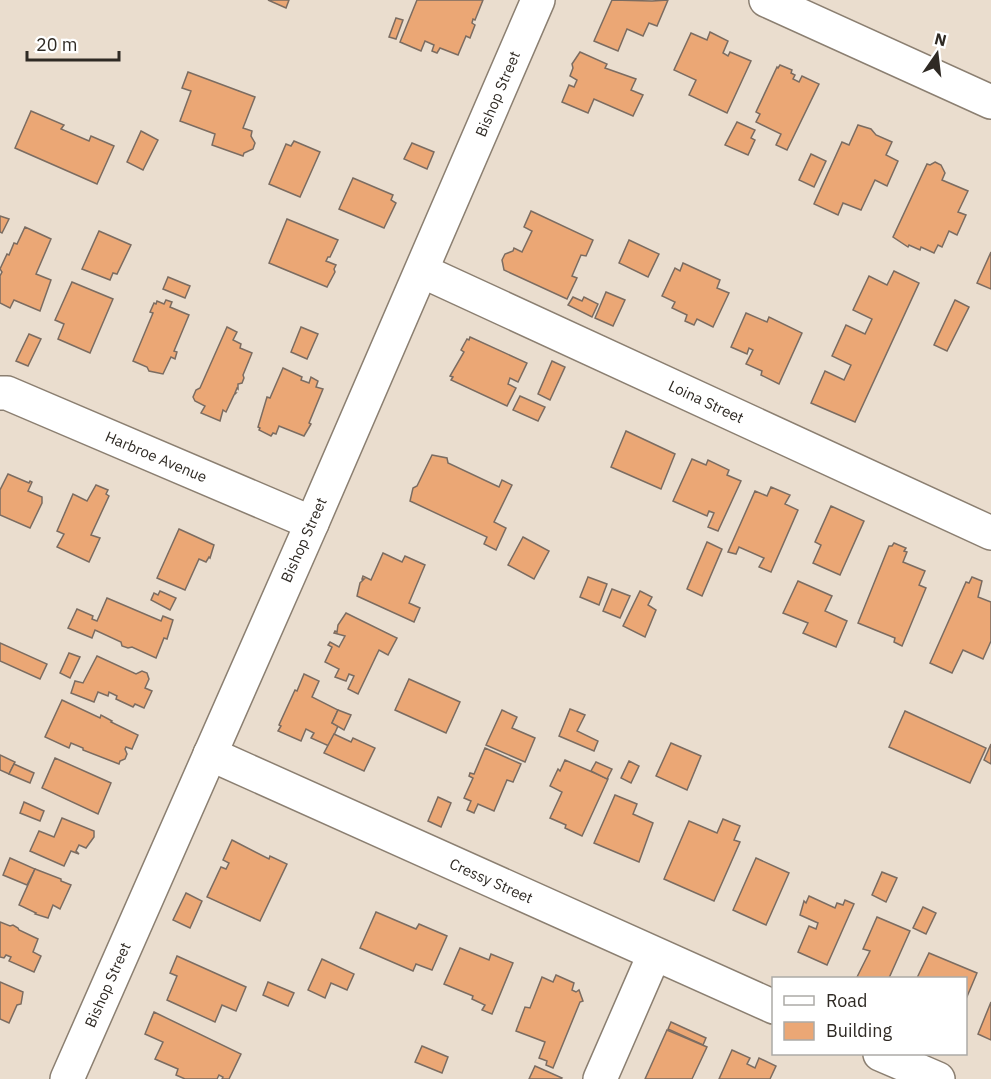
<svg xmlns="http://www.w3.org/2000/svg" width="991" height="1079" viewBox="0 0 991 1079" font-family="'IBM Plex Sans',sans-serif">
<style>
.building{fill:#eba775;stroke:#7b6c61;stroke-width:1.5}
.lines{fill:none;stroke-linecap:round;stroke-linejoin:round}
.street-casing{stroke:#8b7f71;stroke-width:36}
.street{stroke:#fff;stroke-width:33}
.labels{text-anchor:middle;stroke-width:6;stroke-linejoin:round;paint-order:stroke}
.street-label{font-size:15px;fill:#2f2a24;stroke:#fff}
</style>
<rect width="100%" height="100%" fill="#eaddce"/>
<g class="building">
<path d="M268,0h21l-3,8z"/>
<path d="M417,0h66l-8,20 -2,-1 -1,4 3,2 -5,13 -4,-2 -8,19 -18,-7 -3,5 -5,-2 2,-6 -9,-4 -4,10 -21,-9z"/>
<path d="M612,0l40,1 16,-1 -11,26 -8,-3 -6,13 -16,-7 -9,22 -24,-10z"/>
<path d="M396,18l7,2 -7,19 -7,-2z"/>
<path d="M710,32l18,9 -5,12 5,3 2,-4 21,9 -24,52 -38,-18 7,-15 -22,-10 17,-37 16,7z"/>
<path d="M580,52l27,12 -2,4 31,11 -5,11 12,5 -10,21 -39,-17 -6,14 -26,-11 7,-17 5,2 3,-7 -7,-4 3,-8 -1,-4z"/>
<path d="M780,65l12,5 -1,3 4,2 -2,4 6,3 3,-6 17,8 -32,66 -11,-5 5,-11 -25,-12 4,-8 -4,-2 21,-45 1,1z"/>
<path d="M188,72l67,25 -12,31 9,3 -1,5 4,7 -2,6 -9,4 -1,3 -31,-11 3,-11 -35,-13 11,-30 -9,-3z"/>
<path d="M31,111l33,14 -3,4 28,12 2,-5 23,10 -17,38 -82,-36z"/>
<path d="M737,122l18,8 -4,8 4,2 -7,15 -23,-10z"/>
<path d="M858,125l13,4 5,6 16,7 -6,13 12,6 -11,25 -12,-6 -14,30 -18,-7 -5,12 -24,-11 28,-62 7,3z"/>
<path d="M141,131l17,9 -15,30 -16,-8z"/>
<path d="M294,141l26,11 -20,45 -31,-13 17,-40 5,2z"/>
<path d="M412,143l22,9 -7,17 -23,-10z"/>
<path d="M811,154l15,7 -12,26 -15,-7z"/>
<path d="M935,162l6,3 4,8 -3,7 26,11 -10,21 8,3 -9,20 -8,-4 -7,16 -4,-2 -4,8 -13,-6 -1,3 -11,-5 -1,2 -15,-10 34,-73 3,1z"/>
<path d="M353,178l40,17 -2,5 5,3 -12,25 -45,-19z"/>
<path d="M531,211l62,29 -7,16 -5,-1 -9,21 5,2 -10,21 -63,-29 -2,-10 3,-6 8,-3 1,-3 8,4 10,-21 -8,-4z"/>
<path d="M0,216l9,3 -7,14 -2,-1z"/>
<path d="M287,219l51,21 -8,17h-2l-2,4 10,4 -2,4 1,3 -8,15 -58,-24z"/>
<path d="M25,227l26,12 -15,35 15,6 -11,31 -26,-11 -4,8 -10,-5v-27l2,-4 -2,-3 7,-15 2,1 5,-12 3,1z"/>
<path d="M99,231l32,14 -14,29 -4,-1 -3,7 -28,-11z"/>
<path d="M629,240l30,14 -11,23 -29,-14z"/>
<path d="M991,252v37l-14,-6z"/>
<path d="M683,263l37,17 -3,8 12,5 -16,34 -16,-8 -3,6 -9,-4 2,-6 -15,-7 3,-6 -13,-6 13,-28 5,3z"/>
<path d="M894,271l25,12 -64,139 -44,-19 14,-32 19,9 7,-15 -19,-9 14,-31 19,9 7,-15 -19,-9 16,-34 18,9z"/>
<path d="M168,277l22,9 -5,12 -22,-9z"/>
<path d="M72,282l41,17 -23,54 -32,-14 6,-15 -9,-4z"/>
<path d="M606,292l19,8 -12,26 -18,-8z"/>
<path d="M573,297l9,4 2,-4 14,7 -6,13 -24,-12z"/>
<path d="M166,300l6,2 -2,5 19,8 -15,36 3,1 -2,7 -4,-2 -8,17 -14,-3 -2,-4 -14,-6 20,-48 -3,-1 4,-9 2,1 1,-3 7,3z"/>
<path d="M955,300l14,7 -22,44 -13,-6z"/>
<path d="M746,313l21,9 2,-5 33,16 -23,51 -18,-9 1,-4 -16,-7 7,-14 -4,-2 -2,6 -16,-7z"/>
<path d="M227,327l10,5 -4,8 8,4 -1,4 12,5 -9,22 1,3 -2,5 -4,1v5l-1,-1 -2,5h1l-2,2 -8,17 -3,-2 -3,11 -19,-8 4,-7 -10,-5 -2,-4 3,-7 4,-2z"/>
<path d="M301,327l17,7 -11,25 -16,-7z"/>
<path d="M29,334l12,5 -13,27 -12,-5z"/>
<path d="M470,337l57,26 -9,19 -8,-4 -2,6 8,4 -9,18 -56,-26 2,-3 -3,-1 14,-24 -3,-2 6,-11 2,1z"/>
<path d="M552,361l13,6 -15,33 -12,-6z"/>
<path d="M283,368l19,9 -1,3 8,3 2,-6 7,4 -2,6 7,2 -14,34 2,1 -7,12 -25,-10 -3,8 -3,-1 -2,3 -12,-6 1,-2 -2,-1 9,-30 3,1z"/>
<path d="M520,396l25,11 -7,14 -25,-11z"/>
<path d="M626,431l49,23 -14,35 -50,-22z"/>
<path d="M432,455l15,3 1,5 51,24 3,-7 10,5 -18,37 12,6 -10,22 -12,-6 3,-7 -77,-36 3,-13 4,-2z"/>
<path d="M692,459l14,6 2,-5 21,10 -2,5 14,6 -23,50 -10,-4 6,-14 -5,-2 -2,5 -34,-15z"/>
<path d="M8,474l21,9 1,-2 2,1 -4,9 14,6v6l-12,25 -30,-13v-25z"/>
<path d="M96,485l12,5 -2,4 3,2 -18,39 9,3 -11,24 -32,-15 7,-13 -7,-3 16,-37 14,7z"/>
<path d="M771,487l19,8 -5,9 13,6 -27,62 -12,-5 5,-9 -25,-11 -3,7 -8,-2 27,-61 12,5z"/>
<path d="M831,506l33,15 -24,54 -27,-12 8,-18 -6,-3z"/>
<path d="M179,529l35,16 -4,13 -1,-1 -3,5 -7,-3 -14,31 -28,-12z"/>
<path d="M523,537l26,14 -15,28 -26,-14z"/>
<path d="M707,542l15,7 -20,47 -15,-7z"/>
<path d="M894,543l12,5 -2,3 3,1 -4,10 22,9 -6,14 7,3 -24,58 -8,-4 1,-4 -37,-15 31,-77h3z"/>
<path d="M383,553l19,9 3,-6 20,9 -16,38 11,5 -6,14 -57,-26 3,-13 4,-4h-2l1,-3 8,4z"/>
<path d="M588,577l19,7 -8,21 -19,-8z"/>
<path d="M972,577l10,4 -4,16 13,5v39l-8,18 -20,-9 -11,23 -22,-10 36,-81 3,1z"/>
<path d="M798,581l34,15 -7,15 22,10 -11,26 -33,-14 5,-10 -25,-10z"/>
<path d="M612,589l18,7 -10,22 -17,-7z"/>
<path d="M160,591l16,7 -6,12 -19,-10 3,-7 4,2z"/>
<path d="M640,591l12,6 -4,8 8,5 -11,27 -22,-11z"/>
<path d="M107,598l54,23 2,-5 10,4 -6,19 -3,-1 -8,20 -24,-11 -4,1 -6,-2 -1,-4 -26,-12 -3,8 -24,-10 9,-19 16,7 -1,3 5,2z"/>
<path d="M346,613l51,25 -9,17 -9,-5 -21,44 -10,-5 6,-13 -5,-2 -3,7 -11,-4 4,-8 -14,-7 7,-15 -4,-2 2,-3 9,5 6,-11 -11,-3 1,-2 2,1 1,-7z"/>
<path d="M0,643l47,21 -7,15 -40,-18z"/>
<path d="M69,653l11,4 -10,21 -10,-5z"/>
<path d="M97,656l39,18 6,-3 5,2 2,6 -4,9 7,3 -8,17 -9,-4 -2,3 -17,-8 1,-3 -8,-4 -1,4 -10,-4 -4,10 -23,-9 4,-12 8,2z"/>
<path d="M304,674l15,7 -7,16 26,13 -6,13 6,3 -9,20 -18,-8 3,-5 -8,-4 -5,12 -23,-10 3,-5 -2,-1 16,-35 2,1z"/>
<path d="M409,679l51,23 -14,31 -51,-23z"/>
<path d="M62,700l38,18 1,-3 11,6 -1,1 27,13 -6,14 -6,-2 -1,2 2,5 -2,5 -5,2 -1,3 -36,-14v-2l-12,-5 -2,5 -24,-11z"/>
<path d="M570,709l15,6 -8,16 21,10 -4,10 -35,-15z"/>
<path d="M338,710l13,5 -7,15 -12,-7z"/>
<path d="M502,710l15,7 -5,11 23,10 -10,24 -39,-17z"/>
<path d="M905,711l81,37 -16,35 -81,-36z"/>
<path d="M334,734l17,8 2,-4 22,10 -11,23 -40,-18z"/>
<path d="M671,743l30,13 -14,34 -31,-14z"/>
<path d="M991,744v20l-7,-4z"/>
<path d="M485,748l36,16 -8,18 -6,-2 -13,31 -16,-7 -4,9 -7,-3 4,-9 -7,-3 9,-20 -4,-2 1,-3 4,1z"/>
<path d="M0,755l15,7 -6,12 -9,-4z"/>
<path d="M55,758l56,25 -13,31 -56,-26z"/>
<path d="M565,760l43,19 -26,57 -17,-8 1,-3 -16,-7 12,-26 -12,-6 8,-17 2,2z"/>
<path d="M629,761l10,5 -8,17 -10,-5z"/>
<path d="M596,762l16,7 -5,10 -16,-8z"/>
<path d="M14,764l20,9 -4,10 -21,-9z"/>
<path d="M615,795l22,9 -4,10 20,9 -14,39 -45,-19z"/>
<path d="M438,797l13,6 -10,24 -13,-6z"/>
<path d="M24,802l20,9 -4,10 -20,-8z"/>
<path d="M62,818l32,13v6l-8,11 -7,-3 -3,6 3,3 -8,-3 -7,15 -34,-15 9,-20 15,6z"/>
<path d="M723,819l17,7 -6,14 6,2 -26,59 -50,-22 25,-58 28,12z"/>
<path d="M232,840l37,19 1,-3 17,8 -27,57 -53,-24 14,-30 5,2 3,-6 -6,-3z"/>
<path d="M10,858l25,11 -8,16 -24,-10z"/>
<path d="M756,858l33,15 -23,52 -33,-15z"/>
<path d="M35,869l26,10v2l10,4 -11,24 -7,-4 -5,13 -13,-4 1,-1 -17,-8z"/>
<path d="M882,872l15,6 -11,24 -14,-7z"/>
<path d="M186,893l16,8 -12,27 -17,-8z"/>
<path d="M809,896l26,12 2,-5 6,2 2,-5 9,4 -27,61 -29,-13 11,-26 7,3 2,-6 -18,-8 4,-14 2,2z"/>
<path d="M923,907l13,6 -10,21 -13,-6z"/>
<path d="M376,912l40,17 3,-5 28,12 -15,34 -16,-6 -3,7 -53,-23z"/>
<path d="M877,917l33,14 -21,47h-29l-3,-1 13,-26 -7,-2z"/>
<path d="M0,922l10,4 3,-1 5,3 1,2 19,9 -5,13 8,4 -7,16 -25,-11 2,-4 -5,-2 -2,3 -4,-1z"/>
<path d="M460,948l29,12 2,-6 22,9 -21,51 -10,-4 3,-5 -13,-6 1,-3 -29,-12z"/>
<path d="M929,953l48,20 -11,26v-21h-49z"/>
<path d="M177,956l69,31 -10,24 -14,-6 -7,17 -48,-22 10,-24 -7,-3z"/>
<path d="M322,959l32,15 -7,16 -16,-7 -6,15 -17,-8z"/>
<path d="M556,975l18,8 -2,7 4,2 3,-2 4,11 -3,1 -27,66 -7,-3 1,-4 -8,-3 6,-16 -29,-11 9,-24 5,1 12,-31 11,5z"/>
<path d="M0,982l23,10 -2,12 -4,1 -8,18 -9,-4z"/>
<path d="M268,982l26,11 -6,13 -25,-11z"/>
<path d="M991,1002v38l-13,-6z"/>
<path d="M154,1012l87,42 -12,25h-7l1,-2 -4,-2 -2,4h-32l-9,-4 2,-6 -23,-10 8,-17 -18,-8z"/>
<path d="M671,1022l35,16 -3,7 -35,-16z"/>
<path d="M667,1030l40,17 -15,32h-47z"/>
<path d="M422,1046l26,11 -6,16 -27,-11z"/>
<path d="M732,1050l18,8 -3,6 8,4 4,-10 17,8 -6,13h-51z"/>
<path d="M535,1066l27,12 -1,1h-32z"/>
</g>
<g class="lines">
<g class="street-casing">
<g id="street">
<path d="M766,0l225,102"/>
<path d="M422,271l569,262"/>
<path d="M0,393h7l305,130"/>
<path d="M210,754l564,253"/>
<path d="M880,1054l58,25"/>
<path d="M67,1079l245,-556 226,-523"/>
<path d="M600,1079l54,-124"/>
</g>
</g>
<use href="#street" class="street"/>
</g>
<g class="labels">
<g class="street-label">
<text transform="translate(498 94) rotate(-67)" y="5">Bishop Street</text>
<text transform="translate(706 402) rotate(25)" y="5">Loina Street</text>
<text transform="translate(156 457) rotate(23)" y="5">Harbroe Avenue</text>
<text transform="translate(304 540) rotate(-66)" y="5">Bishop Street</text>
<text transform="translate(491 881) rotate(24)" y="5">Cressy Street</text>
<text transform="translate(108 985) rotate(-66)" y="5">Bishop Street</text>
</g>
</g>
<rect x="772" y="977" width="195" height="78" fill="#ffffff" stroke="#acaaa7" stroke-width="1.5"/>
<rect x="784" y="996" width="30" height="9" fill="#ffffff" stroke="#acaaa7" stroke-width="1.5"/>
<text x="826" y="1007" font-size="18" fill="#2f2a24">Road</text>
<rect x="784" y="1022" width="30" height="18" fill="#eba775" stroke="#acaaa7" stroke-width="1.5"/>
<text x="826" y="1037" font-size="18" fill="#2f2a24">Building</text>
<g transform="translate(937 54) rotate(14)" stroke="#ffffff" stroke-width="4.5" paint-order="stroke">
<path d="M0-4.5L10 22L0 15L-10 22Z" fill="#2f2a24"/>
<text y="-9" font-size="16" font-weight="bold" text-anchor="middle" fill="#2f2a24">N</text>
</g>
<path d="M27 51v9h92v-9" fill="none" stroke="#2f2a24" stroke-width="3"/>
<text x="36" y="51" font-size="18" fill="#2f2a24" stroke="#ffffff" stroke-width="4.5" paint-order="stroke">20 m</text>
</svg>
